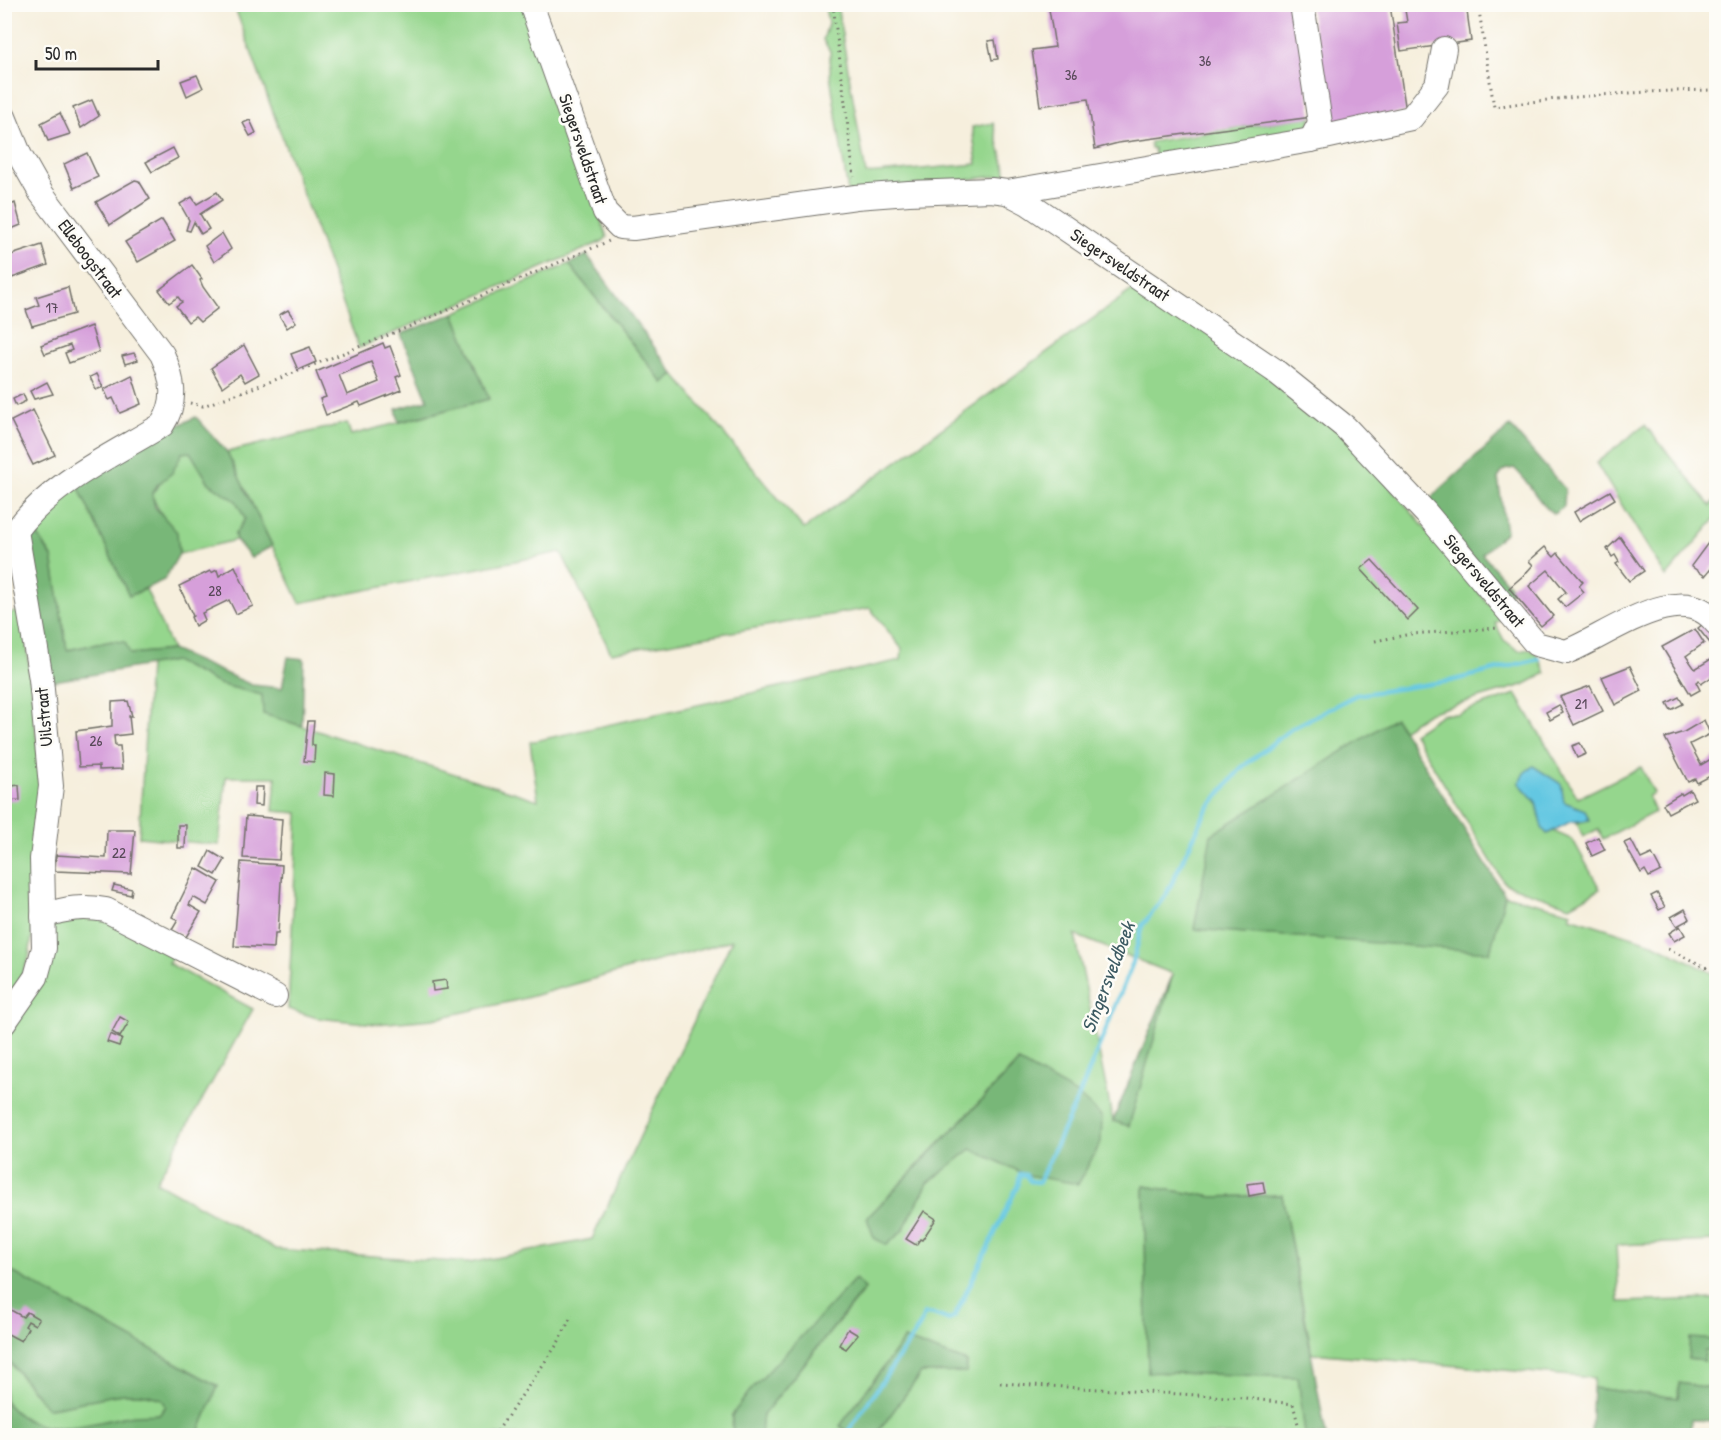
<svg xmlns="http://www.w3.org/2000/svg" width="1721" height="1440" viewBox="0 0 1721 1440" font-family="'Patrick Hand',sans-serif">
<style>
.green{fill:#95d68d;stroke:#60805c;stroke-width:1.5;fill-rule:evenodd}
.forest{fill:#78b778;stroke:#527152;stroke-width:1.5}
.water{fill:#64c7e2;stroke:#487986;stroke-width:1.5}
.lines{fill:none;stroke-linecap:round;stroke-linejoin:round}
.stream{stroke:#64c7e2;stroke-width:4.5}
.building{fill:#d69fda;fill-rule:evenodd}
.minor-casing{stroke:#727069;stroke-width:26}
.path{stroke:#727069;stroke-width:3;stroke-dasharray:1.5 4.5;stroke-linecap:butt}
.minor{stroke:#fff;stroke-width:24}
.labels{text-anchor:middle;stroke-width:5;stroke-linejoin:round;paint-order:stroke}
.number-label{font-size:15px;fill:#564857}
.street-label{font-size:18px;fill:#2b2b2b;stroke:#fdfcf7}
.water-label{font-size:20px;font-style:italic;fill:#3c5a62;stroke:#fdfcf7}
</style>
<rect width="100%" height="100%" fill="#fdfcf7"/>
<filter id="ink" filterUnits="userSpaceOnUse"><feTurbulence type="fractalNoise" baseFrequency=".0167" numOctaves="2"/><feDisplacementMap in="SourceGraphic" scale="12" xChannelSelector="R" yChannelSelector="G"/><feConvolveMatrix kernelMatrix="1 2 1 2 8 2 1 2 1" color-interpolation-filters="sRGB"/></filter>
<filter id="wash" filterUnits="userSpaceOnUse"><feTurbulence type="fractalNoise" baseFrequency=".008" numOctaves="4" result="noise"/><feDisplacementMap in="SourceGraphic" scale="24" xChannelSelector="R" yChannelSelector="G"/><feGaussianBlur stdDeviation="1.35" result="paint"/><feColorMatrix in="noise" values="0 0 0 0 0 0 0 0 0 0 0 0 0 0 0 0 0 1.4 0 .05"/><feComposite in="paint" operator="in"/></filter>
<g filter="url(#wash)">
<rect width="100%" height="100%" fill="#f6efdd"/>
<g class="green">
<path d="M234,5h290l83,232 -4,4 -244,107z"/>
<path d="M825,5h12l29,169 111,-10 -5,-37 21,-4 14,52 -159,18 -18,-118v-24l-7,-11 5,-16z"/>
<path d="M1312,116l-4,17 -152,31 -2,-16h-3l-1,-6z"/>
<path d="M569,264l94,119 11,-9 130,155 335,-244 152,104 66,58 144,172 -6,4 9,17 15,11 10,-2 7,4 10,20 -23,12 -95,28 -26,17 -8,-12 95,234 16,-57 67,17 -2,5 85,27 61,31v266l-100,4 3,57 97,-3v41l-26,-1 -2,20 16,2 1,-12 11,1v39l-37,-6 -1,15 -85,-10 1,-10 -282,-25 -30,-158 -68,2 -70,-11 4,186 151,5 6,58h-429l45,-62 45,-2 1,-9 -63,-23 -64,87 12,9h-92l3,-20 102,-126 -10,-10 -123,136 1,20h-535l20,-49 -213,-118 -1,-232 23,-29 25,-85 34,-10 89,41 -7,10 85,46 -97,173 120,67 193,14 123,-24 140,-299 -210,59 -89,20 -57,5 -59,-6 -29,-9 10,-196 -25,-2 3,-34h-50l-7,68 -80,-8 10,-172 25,-4 45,23 44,11v19l275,86 -8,-58 371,-82 1,-11 -32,-41 -259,45 -50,-101 -261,51 -73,-151 120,-29 4,12 138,-36 -35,-86zM1075,935l98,39 -60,147zM1018,1062l72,100 -12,22 -107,-35 -43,34 -25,47 -17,15 -19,-27z"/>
<path d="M1645,425l66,81 5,-7v19l-50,59 -70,-114z"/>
<path d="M190,451l19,32 27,18 10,18 -11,15 1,6 -57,14c1,-23 -22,-38 -27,-60l30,-41z"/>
<path d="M77,484l52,112 17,-7 26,61 -42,4 -18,-13 -45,9 -15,-93 -21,-32z"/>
<path d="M23,609l18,172 -7,142 -5,34 -12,32 -12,16 -1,-389z"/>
<path d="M1516,694l62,104 63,-31 13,26 -6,3 7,16 -52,27 -5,-10 -15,8 -6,-14 12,-3 -4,-10 -21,-8 -3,-18 -42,-1 17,19 11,32 6,-3 20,9 27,49 -30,17 -65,-22 -92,-151 29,-19h15z"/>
<path d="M4,1356l43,52c40,-3 76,-24 115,-9l4,7 -6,8 -37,3 -51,16 -26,-1 -22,-6 -19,-26z"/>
</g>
<g class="forest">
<path d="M587,255l87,119 -11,9 -94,-119z"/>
<path d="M454,313l35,86 -90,23 -3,-13 32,-9 -27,-66z"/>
<path d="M196,417l31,35 45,94 -21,12 -15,-18 -1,-6 10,-15 -9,-18 -27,-18 -19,-31 -8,1 -10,20 -15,12 -5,9 3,13 22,25 2,22 -15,26 -35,16 -52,-112 83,-50z"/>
<path d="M1510,426l55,63 -1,17 -10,8c-17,-11 -24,-32 -40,-46l-10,2 -6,8 8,54 -24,22 31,35 -7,9 -81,-95z"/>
<path d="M31,525l21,32 15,93 45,-9 13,1 5,12 42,-4 80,35 30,3 6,-31 16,2 -2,67 -39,-12 -1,-19 -43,-11 -45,-23 -125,21 -26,-144z"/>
<path d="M1395,718l110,177 -15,57 -296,-23 17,-94z"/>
<path d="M1173,974l-44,152 -16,-5z"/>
<path d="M1019,1062l59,33 24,22 -1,25 -23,42 -51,-9 -56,-26 -43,34 -25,47 -16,15 -13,-7 -7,-20z"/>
<path d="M1144,1186l70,11 68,-2 44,240h-21l-7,-58 -150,-5z"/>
<path d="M5,1268l213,118 -20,49h-193l-1,-35c30,40 74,27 119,17 12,-3 25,-2 37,-3l6,-8 -4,-7c-39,-15 -75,6 -115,9l-42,-52z"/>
<path d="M855,1279l10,9 -102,127 -3,20h-27l-1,-20 17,-23z"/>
<path d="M1690,1338l26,2v10h-11l-1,11 -16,-2z"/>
<path d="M904,1339l63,23 -1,10 -45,1 -45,62h-24l-12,-9z"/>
<path d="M1679,1383l37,6v32l-25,-1 -1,15h-99l2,-47 85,10z"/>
</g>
<path class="water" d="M1533,766l28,18 3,18 21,8 4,10 -19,2 -23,12 -5,-6 -6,-26 -17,-19 5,-10z"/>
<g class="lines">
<path class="stream" d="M845,1436l75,-110 4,-12 12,1 13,5 6,-4 63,-131 2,-11 6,1 4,6 9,1 42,-91 52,-129 9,-36 25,-33 39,-82 35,-43 50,-39 65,-34 94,-14 89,-22"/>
</g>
<g id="blocks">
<g class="building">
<path d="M1074,4h222l16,113 -194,26 -23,6 -7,-50 -48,7 -8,-56 23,-3 -6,-38z"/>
<path d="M1404,4h62l5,37 -70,10 -4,-28 10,-1z"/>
<path d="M1310,5h80l16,107 -78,12z"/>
<path d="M995,40l3,19 -6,1 -4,-19z"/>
<path d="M197,75l6,13 -16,8 -6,-15z"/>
<path d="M92,100l7,16 -18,12 -8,-20z"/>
<path d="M60,113l10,21 -22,7 -7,-18z"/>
<path d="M250,120l6,13 -6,3 -7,-13z"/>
<path d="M173,148l5,10 -26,14 -6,-10z"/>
<path d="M87,153l11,24 -24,11 -10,-24z"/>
<path d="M135,180l4,1 11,18 -40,26 -14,-23z"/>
<path d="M217,192l5,8 -22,14 9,15 -8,5 -7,-12 -4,9 -4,-1 3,-10 -9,-16 12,-7 5,7z"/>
<path d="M15,203l6,22 -17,7v-24z"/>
<path d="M162,220l13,21 -37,21 -13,-20z"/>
<path d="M222,233l9,16 -17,13 -9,-16z"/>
<path d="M42,245l6,20 -36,13 -7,-21z"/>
<path d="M192,265l10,14 -2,1 3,7 15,21 -18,14 -5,-5 -7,5 -12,-16 6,-4 -4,-5 -9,6 -10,-13z"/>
<path d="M68,287l6,27 -42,12 -6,-16 13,-5 -3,-8z"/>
<path d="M288,310l8,12 -9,6 -8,-13z"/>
<path d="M91,326l8,26 -30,11 -4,-10 7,-3 -2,-5 -25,9 -4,-9z"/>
<path d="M383,343l2,5 5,-2 11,29 -5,2 5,13 -40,16 -2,-4 -33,13 -6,-16 6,-2 -10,-25zM371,362l8,20 -32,13 -8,-20z"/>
<path d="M244,345l15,29 -14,8 -5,-8 -18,13 -11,-19z"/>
<path d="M310,347l6,15 -18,8 -7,-16z"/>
<path d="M134,353l4,7 -13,4 -3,-8z"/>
<path d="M97,374l6,13 -7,3 -6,-13z"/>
<path d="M132,375l9,29 -21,9 -7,-15 -4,2 -5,-11z"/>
<path d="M47,382l6,12 -19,5 -4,-8z"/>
<path d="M23,394l3,7 -10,5 -3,-7z"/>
<path d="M33,410l22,45 -22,10 -22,-44z"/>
<path d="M1610,491l5,8 -36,22 -5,-9z"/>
<path d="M1620,537l24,34 -15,10 -13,-17 3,-2 -4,-7 -3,2 -5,-8z"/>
<path d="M1708,543l6,5 2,-4v23l-2,-2 -9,11 -14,-10z"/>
<path d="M1545,547l9,10 4,-4 25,29 -4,4 5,6 -19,15 -7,-8 8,-7 -18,-22 -19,16 24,30 -12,10 -32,-38 16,-14 8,-9 -4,-4z"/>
<path d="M1372,560l46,50 -10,10 -47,-51z"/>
<path d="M235,566l18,40 -17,8 -7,-14 -27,13 3,7 -10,6 -4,-9 2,-1 -14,-30 31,-15 1,2 6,-3 2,6z"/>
<path d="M1703,624l13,16 -2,8 -16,-20z"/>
<path d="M1695,629l9,14 -18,13 9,13 21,-13v18l-15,10 -2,-4 -3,2 4,8 -9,5 -29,-48z"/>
<path d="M1630,666l12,25 -27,14 -13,-28z"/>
<path d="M1590,686l13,25 -29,14 -14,-28z"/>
<path d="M1679,697l4,7 -12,6 -4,-7z"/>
<path d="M128,701l4,15h-3l2,18 -17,2 1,10h5l2,23 -23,1v-4l-20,1 -3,-36 36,-5v-24z"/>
<path d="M1559,705l4,8 -13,7 -4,-8z"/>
<path d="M1704,720l6,14 -20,10 11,21 15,-9v17l-19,10 -2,-4 -7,3 -23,-44 19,-6z"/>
<path d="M308,721h6l-2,19v5h3l-1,17 -10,-1z"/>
<path d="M1580,743l6,11 -9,4 -5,-12z"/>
<path d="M325,773l10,1 -1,22 -10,-1z"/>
<path d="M19,785l1,15 -16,1v-14z"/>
<path d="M255,787h8l-1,19 -8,-1z"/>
<path d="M1690,790l5,9 -27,14 -5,-9 18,-11 1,2z"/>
<path d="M246,816l36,3 -3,41 -36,-2z"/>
<path d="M178,825h8l-1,23h-7z"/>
<path d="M107,830h28l-4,44 -76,-3 1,-16 50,3z"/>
<path d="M1598,837l7,13 -13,6 -6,-13z"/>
<path d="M1631,840l10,19 11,-5 9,17 -12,6 -4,-7 -4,3 -17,-30z"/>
<path d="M210,851l15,9 -9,15 -14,-8z"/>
<path d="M241,862l41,3 -4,69h-3l-1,14 -40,-2z"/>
<path d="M196,868l24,14 -13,23 -14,-8 -4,8 12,7 -15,25 -14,-7 6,-10 -6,-3z"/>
<path d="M114,885l18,4 -1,6 -19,-4z"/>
<path d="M1657,893l8,14 -6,3 -8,-14z"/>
<path d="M1685,909l5,10 -13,7 -6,-9z"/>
<path d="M1680,926l5,9 -11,6 -5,-8z"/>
<path d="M446,980l1,9 -14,2 -1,-9z"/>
<path d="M120,1017l9,5 -9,15 -8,-5z"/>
<path d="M110,1034l12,5 -3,7 -12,-4z"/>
<path d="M1263,1182l2,11 -16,3 -2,-12z"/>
<path d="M924,1211l12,8 -14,21 -2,-1 -4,6 -10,-6z"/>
<path d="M9,1309l14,8 4,-5 12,7 -4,6 -7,-4 -3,5 3,2 -7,13 -17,-9v-15z"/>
<path d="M848,1329l10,6 -12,14 -7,-4z"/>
</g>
</g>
</g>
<g filter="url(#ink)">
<use href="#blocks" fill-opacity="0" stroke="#727069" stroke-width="1.5"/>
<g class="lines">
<g class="minor-casing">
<g id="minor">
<path d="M531,4l74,208 15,15 13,1 223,-31 53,-4 82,-3 16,2 21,11 246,167 71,57 81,86 110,131 30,8c40,-15 116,-76 150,-29"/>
<path d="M1302,4l18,119 -9,17"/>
<path d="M4,117l16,39 21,37 121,161c11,24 16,47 0,71 -51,31 -110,57 -146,106"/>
<path d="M1007,192l304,-52 100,-22 26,-33 7,-36"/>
<path d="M43,916c24,-8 39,-10 63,-6l169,86"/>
<path d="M4,1023l32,-46 8,-29 -2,-89 9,-73 -10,-107 -25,-148"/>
</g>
</g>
<g class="path">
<path d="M833,4l21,173"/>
<path d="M1478,4l16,103c73,-11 148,-16 222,-17"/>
<path d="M190,403l13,3 88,-32 115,-46 203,-87"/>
<path d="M1375,641l36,-7 87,-6"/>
<path d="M1668,949l48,23"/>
<path d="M1000,1383l245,15 48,6 8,32"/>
<path d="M494,1436l64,-93 14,-28"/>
</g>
<use href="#minor" class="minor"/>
</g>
</g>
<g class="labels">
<g class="number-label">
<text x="1205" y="66">36</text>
<text x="1071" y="80">36</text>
<text x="52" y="313">17</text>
<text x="215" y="596">28</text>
<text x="1581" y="709">21</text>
<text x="96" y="746">26</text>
<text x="119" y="858">22</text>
</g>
<g class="street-label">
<text transform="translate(583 149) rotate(71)" y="6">Siegersveldstraat</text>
<text transform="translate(90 259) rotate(53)" y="6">Elleboogstraat</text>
<text transform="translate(1120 265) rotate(34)" y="6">Siegersveldstraat</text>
<text transform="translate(1484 581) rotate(50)" y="6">Siegersveldstraat</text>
<text transform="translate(44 717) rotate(-95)" y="6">Uilstraat</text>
</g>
<g class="water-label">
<text transform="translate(1108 977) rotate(-69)" y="7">Singersveldbeek</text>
</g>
</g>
<rect width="1721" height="1440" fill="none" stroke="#fdfcf7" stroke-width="24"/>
<path d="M36 60v9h122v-9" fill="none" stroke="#2b2b2b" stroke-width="3"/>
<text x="45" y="60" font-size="18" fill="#2b2b2b" stroke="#fdfcf7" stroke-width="4.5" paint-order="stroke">50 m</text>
</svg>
